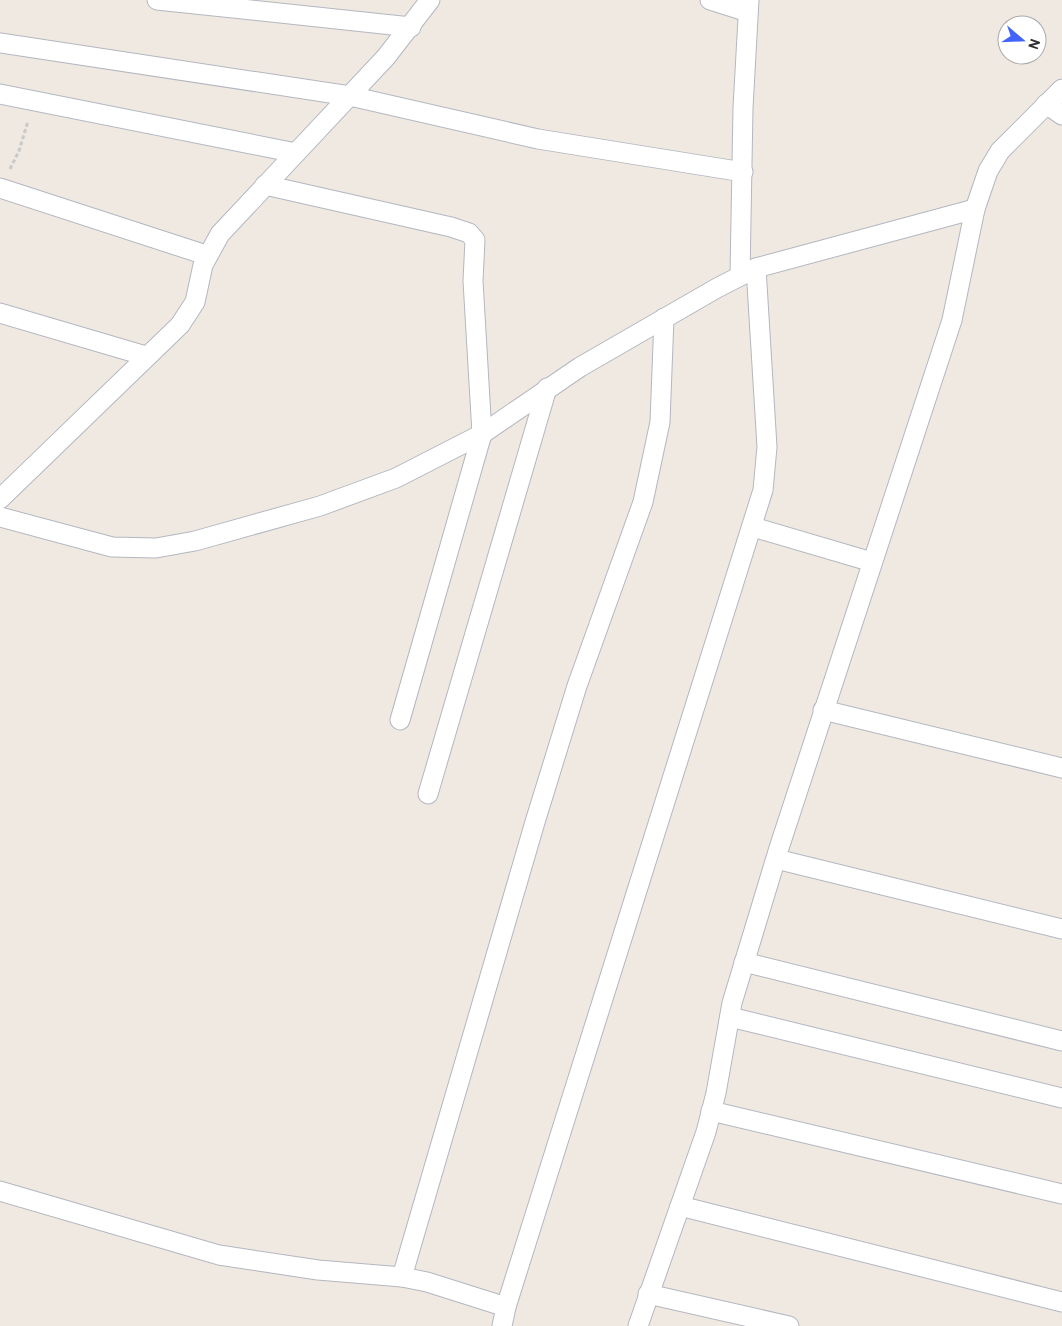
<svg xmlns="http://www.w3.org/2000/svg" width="1062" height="1326" viewBox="0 0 1062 1326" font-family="Overpass,sans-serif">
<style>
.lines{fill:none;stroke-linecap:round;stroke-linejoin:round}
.street-casing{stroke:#b4b7c1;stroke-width:21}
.path{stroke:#c9c9c9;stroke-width:3;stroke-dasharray:4 2.5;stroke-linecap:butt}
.street{stroke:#fff;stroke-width:19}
</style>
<rect width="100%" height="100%" fill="#efe9e1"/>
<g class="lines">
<g class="street-casing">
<g id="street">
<path d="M157,0l254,27"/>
<path d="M710,0l38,12"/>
<path d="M0,43l350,53 188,43 205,33"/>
<path d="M0,94l296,59"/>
<path d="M1046,104l16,11"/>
<path d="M265,185l186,42 18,6 6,7 -2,41 9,153 -82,286"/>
<path d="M0,188l206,67"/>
<path d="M740,276l3,-168 6,-108"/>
<path d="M0,313l146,43"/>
<path d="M0,499l180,-174 15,-23 8,-37 17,-31 166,-177 44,-57"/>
<path d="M0,517l112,30 44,1 39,-7 125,-35 76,-28 86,-44 98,-67 137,-79 39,-20 219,-59"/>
<path d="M753,527l119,35"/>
<path d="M823,710l239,58"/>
<path d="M428,794l119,-406"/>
<path d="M776,859l286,70"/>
<path d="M744,962l318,79"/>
<path d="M730,1017l332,81"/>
<path d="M711,1111l351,83"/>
<path d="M0,1191l219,64 99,15 84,7 25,5 79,25"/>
<path d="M680,1206l382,96"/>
<path d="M402,1277l133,-455 42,-136 66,-184 17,-80 4,-104"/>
<path d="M648,1294l141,32"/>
<path d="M502,1326l4,-19 257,-817 4,-43 -11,-179"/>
<path d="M638,1326l68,-194 10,-39 16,-90 47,-155 173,-528 23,-111 13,-38 12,-20 62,-62"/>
</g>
</g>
<path class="path" d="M10,169l9,-18 9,-30"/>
<use href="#street" class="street"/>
</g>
<g transform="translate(1022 40) rotate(109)"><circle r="24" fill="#ffffff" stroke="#ababab"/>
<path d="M0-4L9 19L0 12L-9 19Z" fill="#4264fb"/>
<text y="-8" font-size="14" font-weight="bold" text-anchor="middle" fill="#2e2e2e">N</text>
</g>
</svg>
